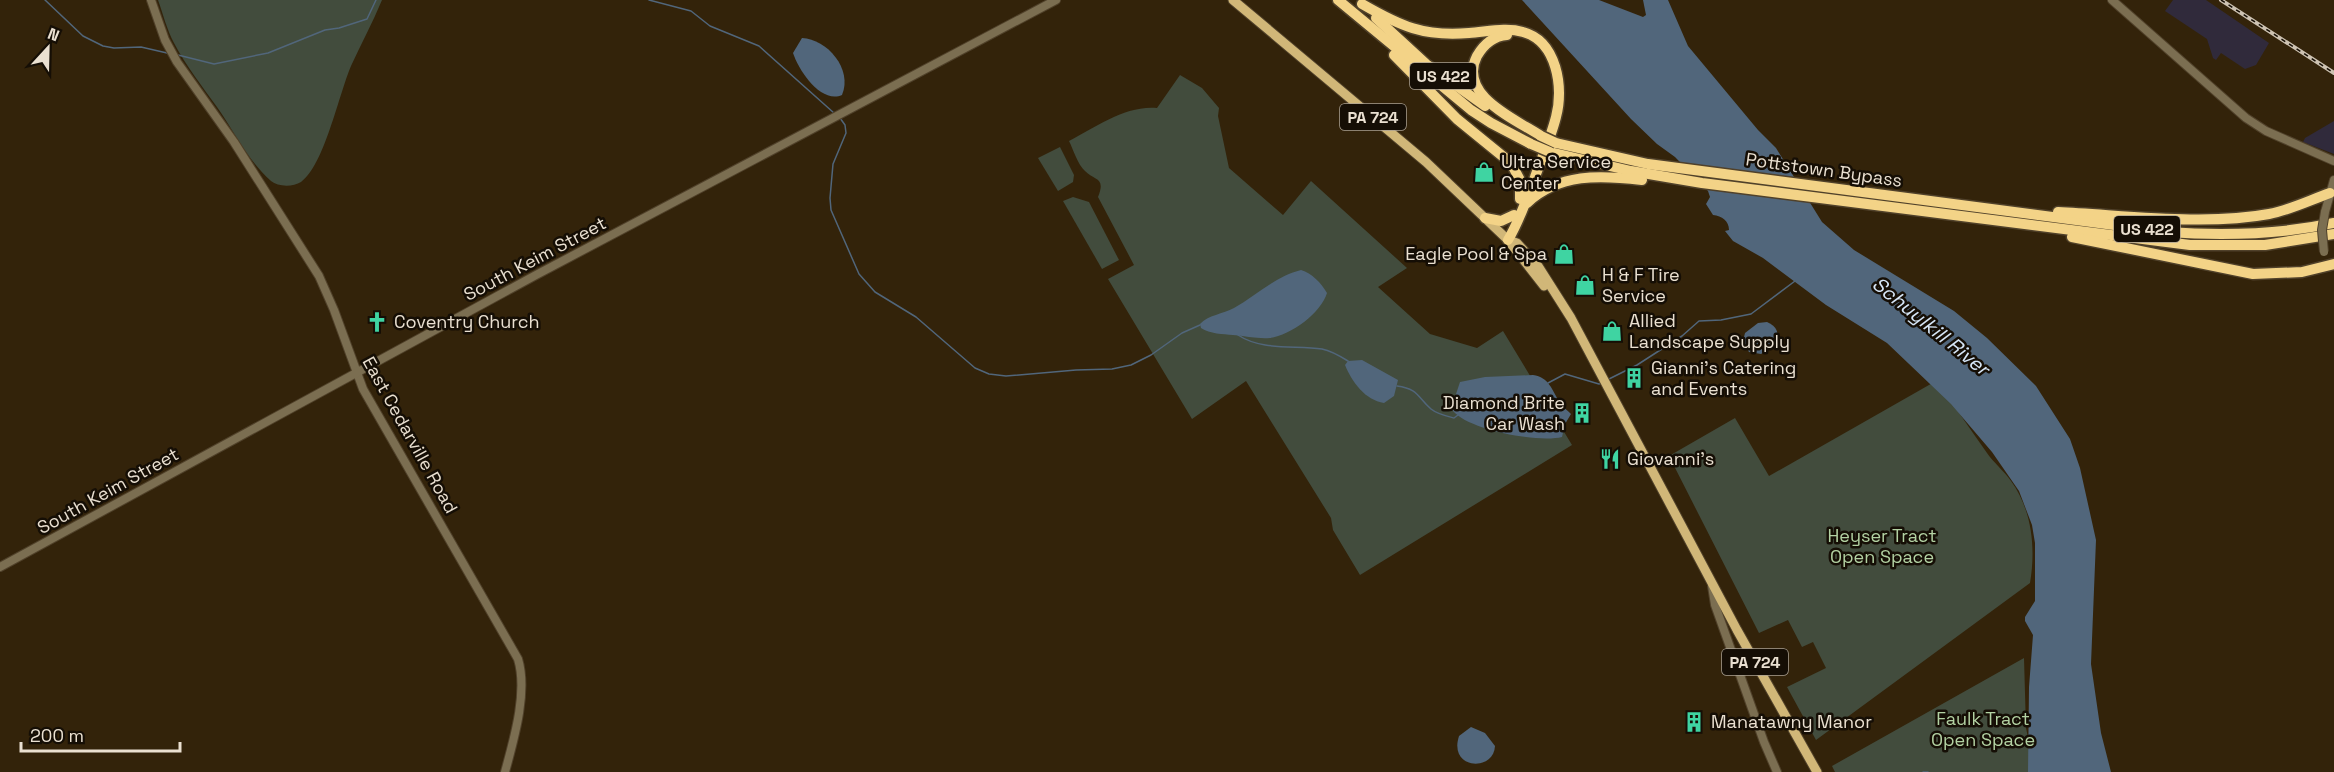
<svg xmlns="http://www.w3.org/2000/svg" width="2334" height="772" viewBox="0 0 2334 772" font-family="'Space Grotesk',sans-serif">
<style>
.industrial{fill:#302a3b}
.green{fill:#424c3d}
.water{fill:#51667b}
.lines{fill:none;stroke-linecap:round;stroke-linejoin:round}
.stream{stroke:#51667b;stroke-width:1.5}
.minor-casing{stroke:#50412a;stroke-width:10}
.major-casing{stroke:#50412a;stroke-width:11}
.highway-casing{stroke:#50412a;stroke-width:13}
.minor{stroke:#7b6e51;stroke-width:8}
.major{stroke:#d1b778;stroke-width:9}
.highway{stroke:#f3d387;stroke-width:10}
.rail-casing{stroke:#cdc2b2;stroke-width:4}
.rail{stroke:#150e05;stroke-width:1.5;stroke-dasharray:4.5;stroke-linecap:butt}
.minor-bridge-casing{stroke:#50412a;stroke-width:10;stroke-linecap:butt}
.highway-bridge-casing{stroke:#50412a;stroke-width:13;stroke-linecap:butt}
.minor-bridge{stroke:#7b6e51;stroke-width:8}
.highway-bridge{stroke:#f3d387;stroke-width:10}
.labels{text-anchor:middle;stroke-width:5;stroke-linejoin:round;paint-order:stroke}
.shield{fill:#150e05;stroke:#aaa194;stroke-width:1.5}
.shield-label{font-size:16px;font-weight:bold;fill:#eae0d1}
.poi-label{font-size:18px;fill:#eae0d1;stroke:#150e05;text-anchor:start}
.street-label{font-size:18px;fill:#eae0d1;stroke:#150e05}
.park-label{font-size:18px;fill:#b3d2a3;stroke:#150e05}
.water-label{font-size:20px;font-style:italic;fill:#d6e6f7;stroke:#150e05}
</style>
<rect width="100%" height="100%" fill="#33230a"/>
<g class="industrial">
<path d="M2173,0h33l63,43 -13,22 -11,4 -24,-16 -5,7 -3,-2 -6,-19 -42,-28z"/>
<path d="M2334,121v33l-31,-12 2,-4z"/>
</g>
<g class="green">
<path d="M158,0h224c-9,22 -21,44 -31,66 -12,28 -27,100 -50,116 -8,5 -23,5 -30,-1 -23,-20 -37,-50 -54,-74 -15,-21 -31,-41 -43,-64 -7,-13 -11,-29 -16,-43z"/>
<path d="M1180,75l22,13 17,20 -1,8 11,52 54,47 28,-34 96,87 -29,19 52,47 47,14 26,-17 69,114 -212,130 -27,-45 -2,-12 -85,-137 -54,38 -84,-140 26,-14 -36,-68c8,-20 -3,-16 -13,-26 -7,-6 -12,-22 -16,-30 27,-14 57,-36 88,-33z"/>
<path d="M1060,147l14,28 -1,7 -15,9 -20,-33z"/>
<path d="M1073,197l16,5 30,58 -17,9 -39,-68z"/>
<path d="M1936,381c18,24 34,48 51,72 7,10 17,18 24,28 21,29 25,67 19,102l-214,157 -29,-53 39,-19 -13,-26 -11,5 -14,-27 -29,13 -90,-177 66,-38 34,58z"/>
<path d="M2024,658l2,70 9,44h-200l-3,-6z"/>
</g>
<g class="water">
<path d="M1522,0h77l44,17 3,-2 -3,-15h25l20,46 70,84 18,18 46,74 32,28 100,61 33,27 49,48 34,53 10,29 16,72 -5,124 10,69 10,39h-83l1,-85 4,-52 -8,-14v-4l10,-16v-58l-3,-18 -13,-34 -27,-39 -41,-48 -64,-61 -61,-38 -63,-47 -30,-17 -8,-10 4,-1c0,-9 -7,-14 -16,-15l-7,-11 4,-7 -2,-6 -33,-34 -18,-13 -26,-25z"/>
<path d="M802,38c25,1 51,31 40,57 -21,9 -43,-24 -49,-42z"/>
<path d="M1301,270c11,3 20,13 26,23 -6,20 -36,42 -57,45 -12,1 -25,-2 -37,-3 -10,-1 -23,-1 -32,-7l-1,-4c8,-9 23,-10 34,-16 22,-12 42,-32 67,-38z"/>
<path d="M1767,322c10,4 13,12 9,22l-15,10 -12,-2 -6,-11 2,-8 13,-10z"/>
<path d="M1362,360l36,20 -4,16 -10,7c-19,-3 -32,-21 -39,-38l3,-4z"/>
<path d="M1533,375c16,2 19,15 27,28 3,4 8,8 11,11l-6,10 -3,13c-24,6 -93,-7 -109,-26l1,-11 6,-18 25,-5z"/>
<path d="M1471,727l14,6 10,13c-1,26 -47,24 -36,-10z"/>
</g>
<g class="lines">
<g class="stream">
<path d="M45,0l38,36 20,10 11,2 27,-1 26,6"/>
<path d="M649,0l42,11 19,15 49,20 75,67"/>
<path d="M178,55l36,9 54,-11 57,-23 14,-2 28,-9 9,-19"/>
<path d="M840,118l5,7 1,8 -13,31 -3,34 1,12 28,64 16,18 41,25 59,51 14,6 17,2 70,-6 36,-1 19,-4 20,-10 31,-22 18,-8"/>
<path d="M1238,335c24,16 57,10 84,14 10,2 18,7 26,12"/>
<path d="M1609,379l28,-14 45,-29 17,-15 22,-1 30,-6 44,-33"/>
<path d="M1548,383l17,-9 34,10 3,-1"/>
<path d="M1397,386c22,3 20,11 34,23 6,5 15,7 23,9l4,-3"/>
<path d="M1923,772h5"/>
</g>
<g class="minor-casing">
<g id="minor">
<path d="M151,0l14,40 12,22 57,80 85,134 15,34 29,79 155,270c10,33 -4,80 -13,113"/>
<path d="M2112,0l134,118 20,13 68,30"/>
<path d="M2325,212l9,-32"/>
<path d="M0,567l536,-292 520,-275"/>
<path d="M1712,586l3,19 49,137 13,30"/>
</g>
</g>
<g class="major-casing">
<g id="major">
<path d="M1233,0l193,162 82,78 36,46"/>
<path d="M1508,240l9,3 21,23 33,52 166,312 80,142"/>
</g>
</g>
<g class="highway-casing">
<g id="highway">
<path d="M1338,0l133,110 20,13 40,21"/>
<path d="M1362,4c38,22 62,33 107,29 17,-1 37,-6 54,-1 34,9 41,56 33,85 -5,20 -14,40 -21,60 -8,21 -15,43 -27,63"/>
<path d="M1376,18l50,46 59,42"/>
<path d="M1507,35c-13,1 -23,9 -30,21 -20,39 38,63 64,80"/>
<path d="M1394,55l63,64 54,44 9,17v19"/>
<path d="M1556,143l92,21 519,68c57,4 111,3 167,-9"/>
<path d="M1550,152l81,19 71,12 488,62h75l69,-11"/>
<path d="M1527,203c32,-30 73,-28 115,-23"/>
<path d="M2058,212c66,3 146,14 211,2 21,-4 41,-14 61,-21"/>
<path d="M1485,218l16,3 13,-6"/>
<path d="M2072,237l181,37 49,-2 32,-8"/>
</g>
</g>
<use href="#minor" class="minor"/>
<use href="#major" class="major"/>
<use href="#highway" class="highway"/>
<g class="rail-casing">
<path id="rail" d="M2221,0l113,73"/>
</g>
<use href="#rail" class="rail"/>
<g class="minor-bridge-casing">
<path id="minor-bridge" d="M2324,252l-2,-22 3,-18"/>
</g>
<g class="highway-bridge-casing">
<g id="highway-bridge">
<path d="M1541,136l15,7"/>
<path d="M1531,144l19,8"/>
</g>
</g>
<use href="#minor-bridge" class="minor-bridge"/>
<use href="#highway-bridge" class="highway-bridge"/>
</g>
<defs>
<g id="shop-bare" transform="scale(1.62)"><path d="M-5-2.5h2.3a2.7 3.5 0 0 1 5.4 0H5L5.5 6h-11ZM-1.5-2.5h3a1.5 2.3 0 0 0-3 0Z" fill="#3fd4a2" stroke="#150e05" stroke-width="2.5" paint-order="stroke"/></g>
<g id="church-bare" transform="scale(1.62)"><path d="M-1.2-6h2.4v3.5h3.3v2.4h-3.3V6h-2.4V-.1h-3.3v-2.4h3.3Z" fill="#3fd4a2" stroke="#150e05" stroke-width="2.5" paint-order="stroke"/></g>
<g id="building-bare" transform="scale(1.62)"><path d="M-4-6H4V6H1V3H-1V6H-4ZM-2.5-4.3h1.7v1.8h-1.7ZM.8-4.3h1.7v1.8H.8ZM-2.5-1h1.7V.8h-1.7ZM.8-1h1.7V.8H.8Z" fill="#3fd4a2" stroke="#150e05" stroke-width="2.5" paint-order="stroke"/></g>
<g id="restaurant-bare" transform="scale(1.62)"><path d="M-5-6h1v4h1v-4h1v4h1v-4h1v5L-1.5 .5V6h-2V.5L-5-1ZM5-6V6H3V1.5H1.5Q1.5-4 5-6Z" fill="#3fd4a2" stroke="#150e05" stroke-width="2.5" paint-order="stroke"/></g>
</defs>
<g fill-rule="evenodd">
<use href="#shop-bare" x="1484" y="172"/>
<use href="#shop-bare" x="1564" y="254"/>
<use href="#shop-bare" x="1585" y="285"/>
<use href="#church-bare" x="377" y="322"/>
<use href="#shop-bare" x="1612" y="331"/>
<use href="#building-bare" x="1634" y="378"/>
<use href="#building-bare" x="1582" y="413"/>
<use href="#restaurant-bare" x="1610" y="459"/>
<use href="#building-bare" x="1694" y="722"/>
</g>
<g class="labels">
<g class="shield">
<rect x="1410" y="63" width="66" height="26" rx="4.5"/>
<rect x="1340" y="104" width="66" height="26" rx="4.5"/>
<rect x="2114" y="216" width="66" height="26" rx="4.5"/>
<rect x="1722" y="649" width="66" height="26" rx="4.5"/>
</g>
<g class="shield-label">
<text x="1443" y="82">US 422</text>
<text x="1373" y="123">PA 724</text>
<text x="2147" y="235">US 422</text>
<text x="1755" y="668">PA 724</text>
</g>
<g class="poi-label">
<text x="1501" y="168">Ultra Service<tspan x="1501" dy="21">Center</tspan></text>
<text x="1547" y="260" text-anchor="end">Eagle Pool &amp; Spa</text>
<text x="1602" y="281">H &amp; F Tire<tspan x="1602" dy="21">Service</tspan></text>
<text x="1629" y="327">Allied<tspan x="1629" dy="21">Landscape Supply</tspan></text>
<text x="394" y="328">Coventry Church</text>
<text x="1651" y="374">Gianni’s Catering<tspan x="1651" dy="21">and Events</tspan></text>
<text x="1565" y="409" text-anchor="end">Diamond Brite<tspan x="1565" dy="21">Car Wash</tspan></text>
<text x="1627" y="465">Giovanni’s</text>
<text x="1711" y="728">Manatawny Manor</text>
</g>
<g class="street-label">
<text transform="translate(1824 170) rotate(8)" y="6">Pottstown Bypass</text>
<text transform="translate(535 259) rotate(-28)" y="6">South Keim Street</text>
<text transform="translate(410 435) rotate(61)" y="6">East Cedarville Road</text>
<text transform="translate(108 491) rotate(-29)" y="6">South Keim Street</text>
</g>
<g class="park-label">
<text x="1882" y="542">Heyser Tract<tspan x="1882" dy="21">Open Space</tspan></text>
<text x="1983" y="725">Faulk Tract<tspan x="1983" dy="21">Open Space</tspan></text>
</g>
<g class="water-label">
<text transform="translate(1931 326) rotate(39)" y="7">Schuylkill River</text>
</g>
</g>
<g transform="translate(48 48) rotate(22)" stroke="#150e05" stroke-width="4.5" paint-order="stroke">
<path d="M0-4.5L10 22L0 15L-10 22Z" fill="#eae0d1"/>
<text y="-9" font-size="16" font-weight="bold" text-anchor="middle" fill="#eae0d1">N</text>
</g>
<path d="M21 742v9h159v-9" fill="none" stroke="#eae0d1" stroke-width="3"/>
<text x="30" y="742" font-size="18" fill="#eae0d1" stroke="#150e05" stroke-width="4.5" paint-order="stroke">200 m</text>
</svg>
